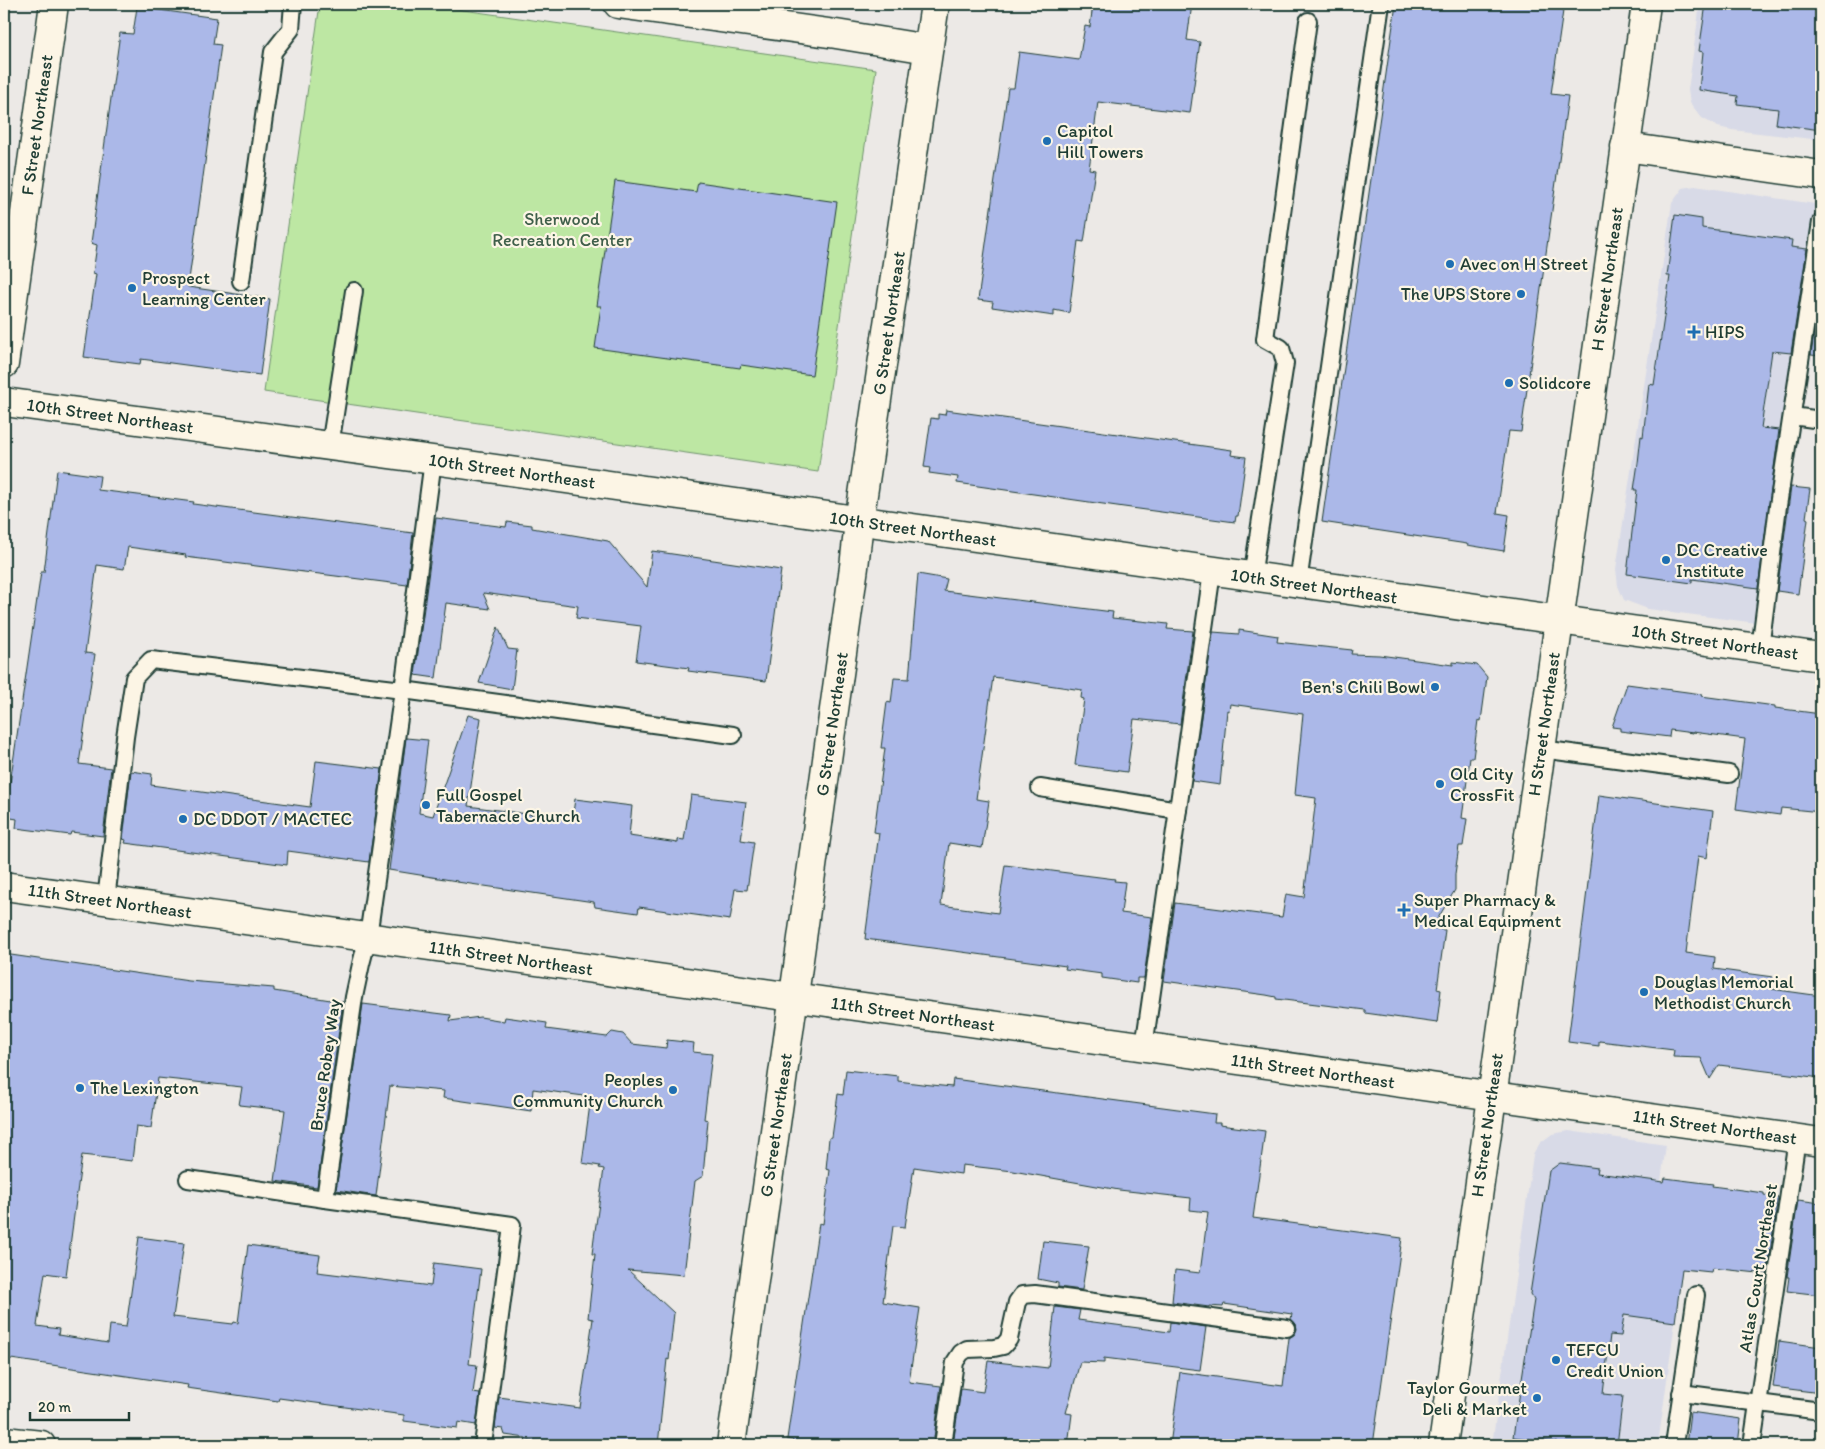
<svg xmlns="http://www.w3.org/2000/svg" width="1825" height="1449" viewBox="0 0 1825 1449" font-family="Itim,sans-serif">
<style>
.built{fill:#d8dae7}
.green{fill:#bde7a3;stroke:#6e926c}
.building{fill:#abb8e8;stroke:#1f3d34}
.lines{fill:none;stroke-linecap:round;stroke-linejoin:round}
.service-casing{stroke:#1f3d34;stroke-width:20}
.minor-casing{stroke:#1f3d34;stroke-width:31}
.tertiary-casing{stroke:#1f3d34;stroke-width:31}
.primary-casing{stroke:#1f3d34;stroke-width:31}
.service{stroke:#fcf5e5;stroke-width:16}
.minor{stroke:#fcf5e5;stroke-width:28}
.tertiary{stroke:#fcf5e5;stroke-width:28}
.primary{stroke:#fcf5e5;stroke-width:28}
.poi-dot{fill:#1f6fb2;stroke:#fcf5e5;stroke-width:2}
.labels{text-anchor:middle;stroke-width:4.5;stroke-linejoin:round;paint-order:stroke}
.street-label{font-size:18px;fill:#1f3d34;stroke:#fcf5e5}
.poi-label{font-size:18px;fill:#1f3d34;stroke:#fcf5e5;text-anchor:start}
.park-label{font-size:18px;fill:#3f5f4a;stroke:#fcf5e5}
</style>
<rect width="100%" height="100%" fill="#ece9e6"/>
<filter id="ink" filterUnits="userSpaceOnUse"><feTurbulence type="fractalNoise" baseFrequency=".02" numOctaves="2"/><feDisplacementMap in="SourceGraphic" scale="10" xChannelSelector="R" yChannelSelector="G"/><feConvolveMatrix kernelMatrix="1 2 1 2 8 2 1 2 1" color-interpolation-filters="sRGB"/></filter>
<g filter="url(#ink)">
<g class="built">
<path d="M1700,4h121v136l-89,-10 -14,-3 -16,-9 -12,-15 -2,-13z"/>
<path d="M1695,186l120,18 -36,269 -22,150 -109,-14 -24,-9 -6,-14 -2,-17 56,-366 11,-15z"/>
<path d="M1569,1131l97,14 -24,172 33,5 -17,123h-166l41,-290 7,-12 12,-9z"/>
</g>
<path class="green" d="M320,4h101l455,65 -58,403 -554,-80z"/>
<g class="building">
<path d="M1093,4h99l-5,36 13,2 -10,71 -92,-11 -9,67 6,1 -11,72 -6,-1 -9,72 -15,-3v6l-62,-9 1,-5 -15,-2 30,-212h6l5,-36 60,8 6,-34 5,1z"/>
<path d="M1396,4h168l-13,90 17,2 -47,336 -12,-1 -12,82 12,2 -5,36 -37,-6v-1l-145,-22z"/>
<path d="M1706,4h115v126l-45,-6 2,-15 -41,-5 1,-8 -39,-6 4,-38 -4,-1z"/>
<path d="M137,7l80,11 -4,26 8,1 -33,242 82,12 -10,76 -119,-16 -1,5 -56,-7 12,-83 -3,-1 4,-28 -6,-2 29,-210 13,1z"/>
<path d="M615,181l81,11 2,-10 139,20 -25,173 -71,-10 -1,3 -145,-20 6,-42h-4z"/>
<path d="M1675,215l27,4v9l90,12 -1,7 16,2 -16,104 -19,-2 -11,77 18,2 -21,158 -66,-9v4l-65,-9 10,-84h-3l4,-27 3,-27 2,1 6,-53 5,1 16,-109h-3z"/>
<path d="M1821,287v69l-10,-1z"/>
<path d="M946,410l286,40 -1,5 15,2 -8,59h-2l-1,6 -111,-15 -167,-24 1,-6 -29,-4 1,-5 -6,-1 7,-49 7,1v-5l7,1z"/>
<path d="M57,470l43,6 -2,14 96,12 -1,2 220,29 -6,52 -222,-28 1,-2 -58,-8 -4,22 -27,-4 -12,88 10,1 -16,110 32,4 -8,68 -32,-4 -1,3 -54,-7 1,-9 -12,-2 36,-245h3z"/>
<path d="M1791,487l19,2 -4,29 2,1 -10,75 -21,-3z"/>
<path d="M436,518l70,9 1,-5 25,3v3l76,13 39,46 5,-36 129,19 -15,111 -78,-10 1,-3 -53,-7 5,-35 -65,-8 2,-12 -95,-13 7,16 -44,-6 -10,75 -21,-3z"/>
<path d="M918,574l29,5 -3,12 169,21 -1,6 56,6 -1,5 26,2 -13,93 -46,-5 -7,53 -52,-7 9,-66 -3,-1 1,-8 -89,-13 -17,122 13,2 -7,47 -33,-5 -8,62 57,8 7,-48 110,14 -1,2 11,1 -4,31 31,4 -8,61h-7v5l-35,-5v-4l-37,-5 1,-3 -201,-27 14,-106 -5,-1 11,-84h-4l6,-46 4,1 3,-25 15,1z"/>
<path d="M498,627l10,22 9,1 -5,39 -33,-6z"/>
<path d="M1239,630l39,6 -1,6 75,8 -1,4 28,1 74,10v-3l24,3 10,12 -6,44 -3,-1 -5,38h-3l-8,60 5,1 -4,27h-4l-4,28v16l-23,38 13,2 -8,59 4,1 -4,33 -72,-10v-3l-89,-11v-2l-10,-2 -102,-14 11,-78 107,14 4,-23 18,3 12,-99 -21,-3 8,-81 -73,-10 -1,7 -2,-1 -7,75 -28,-4 21,-149 26,2z"/>
<path d="M1627,684l75,10 -1,2 74,10v2l46,6v98l-40,-4 -1,7 -44,-6 9,-70 -52,-7v1l-23,-3 -1,7 -49,-6v-3l-8,-1z"/>
<path d="M468,715l13,3 -13,88 104,14 3,-21 57,7 -3,30 49,7v-4l6,1 7,-45 55,7 -5,38 13,2 -7,48 -12,-1 -5,31 -91,-13 -1,6 -43,-6 -1,-5 -137,-20v-1l-68,-11 17,-132 22,2 -9,73 14,3z"/>
<path d="M316,761l66,8 -13,93 -81,-11 -1,14 -162,-22 1,-3 -3,-1 8,-68 21,3 -1,11 159,22z"/>
<path d="M1599,795l114,16 -6,47 -9,-2 -12,97 29,4 -1,12 59,8 -2,12 50,7v82l-102,-13 -9,14 -9,-21 -28,-1 1,-7 -75,-9v5l-31,-4z"/>
<path d="M4,954l185,27 85,7v3l69,11 -26,185 -42,-6 10,-71 -46,-5 3,-18 -84,-9 -7,50 -15,-2 -4,35 -50,-6 -16,121 -21,-3 -8,53 22,3 -1,6 50,8 2,-18 16,2 13,-90 45,6 -11,74 60,7 1,-2 4,1 10,-78 72,10 -3,17 114,14 3,-23 47,6 -12,95 8,1 -4,28 7,1 -4,31 -18,-3 -1,6 -53,-7v-6l-125,-17 -1,3 -91,-13 1,-3 -184,-27z"/>
<path d="M363,1004l88,11 -1,6 30,-4 24,4 1,-4 42,6 -1,6 61,8 5,-5 11,2 9,10 34,4 1,-8 27,3 -1,9 19,2 -8,65 4,1 -5,56 -8,5 -11,94 -56,-5 46,43 -5,47 -2,-1 -9,86 -104,-1 -28,-4v-2l-21,-3 -2,-6 -8,-1 4,-31 81,11 13,-89 -5,-1 7,-64h-3l2,-16 10,-69 -5,-1 1,-2 -18,-3 9,-66 -58,-8 -2,22 -88,-13 1,-7 -54,-5 -14,110 -40,-6z"/>
<path d="M846,1070l52,6v5l24,3 30,3 1,-8 262,35 -1,9h6v2l45,6 -12,87 149,20 -29,207h-203l10,-73 103,14 6,-48 6,-4 2,-5 -1,-5 -5,-5 1,-5 -68,-10 -1,3 -14,-1v1l-37,-5 3,-32 25,3 8,-61 -18,-2 1,-12 -72,-8 -106,-19 -51,-6 -1,9 -47,-7 -9,60 -12,-1 -10,76 37,6 -11,74 32,4 -8,59h-141l1,-5 -6,-1 32,-216 4,1 7,-54 -4,-1 3,-31 3,-1 6,-43 5,1z"/>
<path d="M1560,1163l38,5 -1,5 67,9 1,-4 48,6 -1,2 52,7v2l14,2 -11,77 -55,-6 -1,4 -29,-3 -7,53 -51,-7 -3,21 -11,-1 -7,59 20,2 -6,49h-37l-67,-8 21,-137 -4,-6 19,-123z"/>
<path d="M1798,1200l23,3v92l-34,-4 2,-14h-2z"/>
<path d="M1043,1241l46,5 -7,44 -24,-3v-4l-20,-4z"/>
<path d="M1055,1307l25,3 -2,10 91,12 1,-10 36,5 -6,43 -96,-12v5l-24,-1 -14,51 6,1 -4,31h-115l8,-56 22,3 5,-31 60,7z"/>
<path d="M1779,1341l42,6v46l-48,-6z"/>
<path d="M1690,1412l51,7 -3,26h-52z"/>
</g>
<g class="lines">
<g class="service-casing">
<g id="service">
<path d="M241,281l32,-229 18,-23 2,-25"/>
<path d="M1792,416l29,4"/>
<path d="M330,446l24,-155"/>
<path d="M1252,577l33,-214 -4,-15 -16,-9 43,-318"/>
<path d="M1298,583l83,-579"/>
<path d="M1760,649l18,-143 43,-284"/>
<path d="M1541,749l188,25"/>
<path d="M1040,788l138,22"/>
<path d="M106,900l19,-163 9,-59 17,-18 252,30 30,-230"/>
<path d="M1144,1047l68,-475"/>
<path d="M188,1179l137,20"/>
<path d="M1681,1393l140,18"/>
<path d="M483,1445l29,-220 -187,-26 29,-202 7,-33 7,-27 35,-247 330,45"/>
<path d="M943,1445l12,-83 6,-9 6,-4 27,-1 9,-2 6,-7 8,-37 5,-7 13,-1 252,34"/>
<path d="M1674,1445l22,-150"/>
<path d="M1752,1445l45,-306"/>
</g>
</g>
<g class="minor-casing">
<g id="minor">
<path d="M618,4l218,30 92,15"/>
<path d="M1625,147l196,28"/>
<path d="M4,402l429,58 1388,197"/>
<path d="M4,886l1817,256"/>
<path d="M4,1441l37,4"/>
<path d="M731,1445l123,-878 5,-45 76,-518"/>
</g>
</g>
<g class="tertiary-casing">
<path id="tertiary" d="M4,364l50,-360"/>
</g>
<g class="primary-casing">
<path id="primary" d="M1443,1445l203,-1441"/>
</g>
<use href="#service" class="service"/>
<use href="#minor" class="minor"/>
<use href="#tertiary" class="tertiary"/>
<use href="#primary" class="primary"/>
</g>
</g>
<g class="poi-dot">
<circle cx="1047" cy="141" r="5"/>
<circle cx="1450" cy="264" r="5"/>
<circle cx="132" cy="288" r="5"/>
<circle cx="1521" cy="294" r="5"/>
<path d="M1691.5 324.5h5v5h5v5h-5v5h-5v-5h-5v-5h5z"/>
<circle cx="1509" cy="383" r="5"/>
<circle cx="1666" cy="560" r="5"/>
<circle cx="1435" cy="687" r="5"/>
<circle cx="1440" cy="784" r="5"/>
<circle cx="426" cy="805" r="5"/>
<circle cx="183" cy="819" r="5"/>
<path d="M1401.5 902.5h5v5h5v5h-5v5h-5v-5h-5v-5h5z"/>
<circle cx="1644" cy="992" r="5"/>
<circle cx="80" cy="1088" r="5"/>
<circle cx="673" cy="1090" r="5"/>
<circle cx="1556" cy="1360" r="5"/>
<circle cx="1537" cy="1398" r="5"/>
</g>
<g class="labels">
<g class="street-label">
<text transform="translate(37 125) rotate(-82)" y="6">F Street Northeast</text>
<text transform="translate(1607 279) rotate(-82)" y="6">H Street Northeast</text>
<text transform="translate(889 323) rotate(-82)" y="6">G Street Northeast</text>
<text transform="translate(110 416) rotate(8)" y="6">10th Street Northeast</text>
<text transform="translate(512 471) rotate(8)" y="6">10th Street Northeast</text>
<text transform="translate(913 529) rotate(8)" y="6">10th Street Northeast</text>
<text transform="translate(1314 586) rotate(8)" y="6">10th Street Northeast</text>
<text transform="translate(1715 642) rotate(8)" y="6">10th Street Northeast</text>
<text transform="translate(832 724) rotate(-82)" y="6">G Street Northeast</text>
<text transform="translate(1544 724) rotate(-82)" y="6">H Street Northeast</text>
<text transform="translate(110 901) rotate(8)" y="6">11th Street Northeast</text>
<text transform="translate(511 958) rotate(8)" y="6">11th Street Northeast</text>
<text transform="translate(913 1014) rotate(8)" y="6">11th Street Northeast</text>
<text transform="translate(325 1065) rotate(-82)" y="6">Bruce Robey Way</text>
<text transform="translate(1313 1071) rotate(8)" y="6">11th Street Northeast</text>
<text transform="translate(776 1125) rotate(-82)" y="6">G Street Northeast</text>
<text transform="translate(1487 1125) rotate(-82)" y="6">H Street Northeast</text>
<text transform="translate(1715 1127) rotate(8)" y="6">11th Street Northeast</text>
<text transform="translate(1758 1268) rotate(-81)" y="6">Atlas Court Northeast</text>
</g>
<g class="poi-label">
<text x="1057" y="137">Capitol<tspan x="1057" dy="21">Hill Towers</tspan></text>
<text x="1460" y="270">Avec on H Street</text>
<text x="142" y="284">Prospect<tspan x="142" dy="21">Learning Center</tspan></text>
<text x="1511" y="300" text-anchor="end">The UPS Store</text>
<text x="1705" y="338">HIPS</text>
<text x="1519" y="389">Solidcore</text>
<text x="1676" y="556">DC Creative<tspan x="1676" dy="21">Institute</tspan></text>
<text x="1425" y="693" text-anchor="end">Ben's Chili Bowl</text>
<text x="1450" y="780">Old City<tspan x="1450" dy="21">CrossFit</tspan></text>
<text x="436" y="801">Full Gospel<tspan x="436" dy="21">Tabernacle Church</tspan></text>
<text x="193" y="825">DC DDOT / MACTEC</text>
<text x="1414" y="906">Super Pharmacy &amp;<tspan x="1414" dy="21">Medical Equipment</tspan></text>
<text x="1654" y="988">Douglas Memorial<tspan x="1654" dy="21">Methodist Church</tspan></text>
<text x="663" y="1086" text-anchor="end">Peoples<tspan x="663" dy="21">Community Church</tspan></text>
<text x="90" y="1094">The Lexington</text>
<text x="1566" y="1356">TEFCU<tspan x="1566" dy="21">Credit Union</tspan></text>
<text x="1527" y="1394" text-anchor="end">Taylor Gourmet<tspan x="1527" dy="21">Deli &amp; Market</tspan></text>
</g>
<g class="park-label">
<text x="562" y="225">Sherwood<tspan x="562" dy="21">Recreation Center</tspan></text>
</g>
</g>
<rect width="1825" height="1449" fill="none" stroke="#fcf5e5" stroke-width="20"/>
<rect x="10" y="10" width="1805" height="1429" fill="none" stroke="#1f3d34" stroke-width="2" filter="url(#ink)"/>
<path d="M30 1412v8h99v-8" fill="none" stroke="#1f3d34" stroke-width="2.5"/>
<text x="38" y="1412" font-size="15" fill="#1f3d34" stroke="#fcf5e5" stroke-width="4" paint-order="stroke">20 m</text>
</svg>
